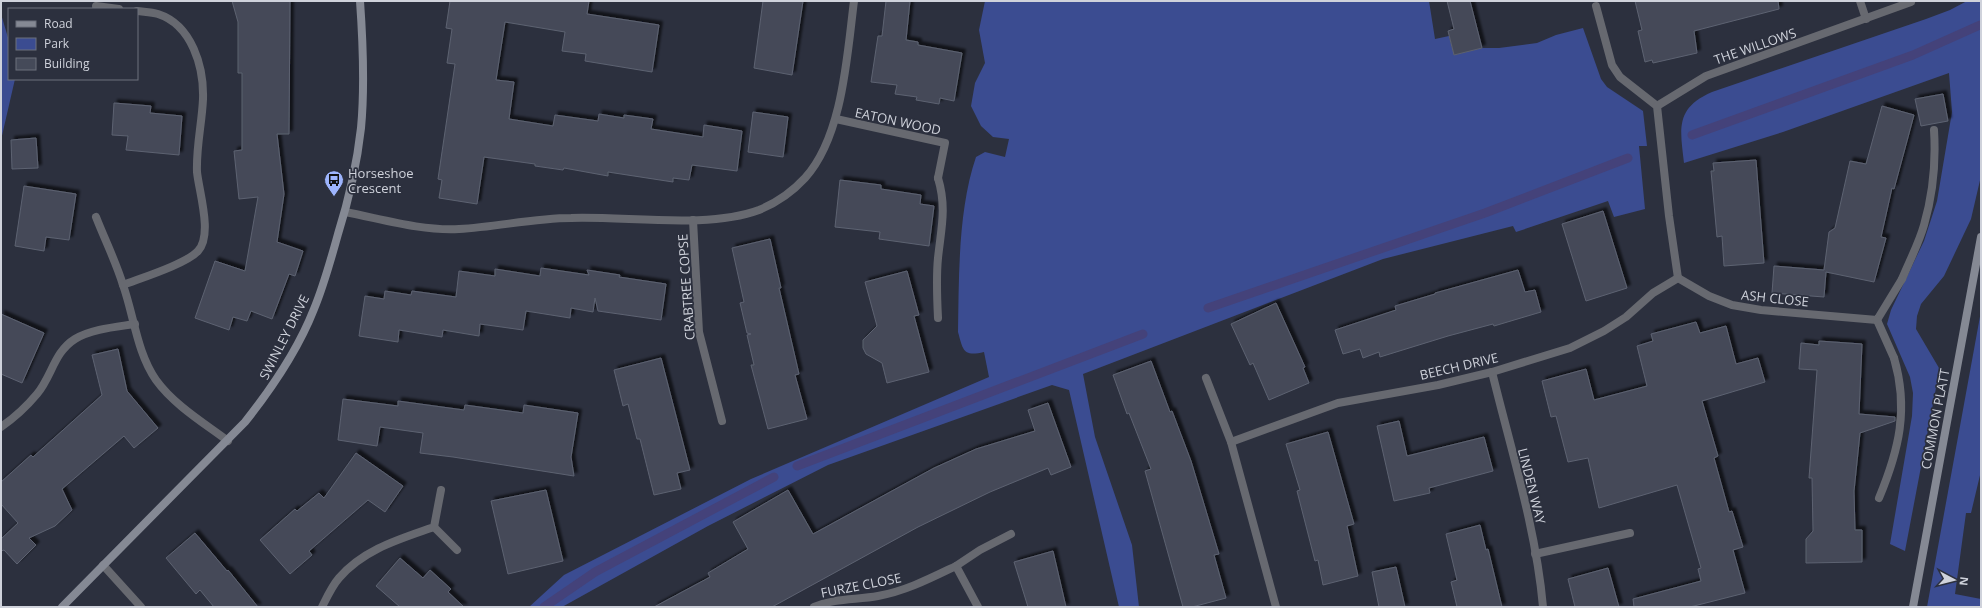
<svg xmlns="http://www.w3.org/2000/svg" width="1982" height="608" viewBox="0 0 1982 608" font-family="'Open Sans',sans-serif">
<style>
.green{fill:#3b4c91}
.lines{fill:none;stroke-linecap:round;stroke-linejoin:round}
.stream{stroke:#44427a;stroke-width:9}
.building{fill:#454a59;stroke:#5d6271;filter:url(#shadow)}
.lane{stroke:#676970;stroke-width:8}
.street{stroke:#676970;stroke-width:8}
.secondary{stroke:#858994;stroke-width:8}
.labels{text-anchor:middle;stroke-width:3.5;stroke-linejoin:round;paint-order:stroke}
.street-label{font-size:13px;fill:#cfd2db;stroke:#2c303e}
.poi-label{font-size:13px;fill:#cfd2db;stroke:#2c303e;text-anchor:start}
</style>
<defs>
<filter id="shadow"><feDropShadow dx="3.5" dy="-3.5" stdDeviation="1" flood-color="#0009"/></filter>
</defs>
<rect width="100%" height="100%" fill="#2c303e"/>
<g class="green">
<path d="M985,1h444l6,38 14,-3 5,19 28,-7h17l38,-5 19,-8 27,-7 18,51 6,8 36,24 4,35h-8l6,63 -31,8 -6,-16 -92,31 -3,-6 -130,33 -300,115 12,63 37,108 7,62h-20l-50,-217 -17,-5 -224,80 -120,61 -146,81h-33l35,-32 187,-96 238,-102 -5,-25c-21,5 -21,-2 -26,-20 1,-56 0,-122 18,-175l9,-5 20,5 4,-18 -16,-2 -12,-11 -10,-20 4,-23 10,-20 -6,-33z"/>
<path d="M1967,1h14v175l-10,43 -27,57 -23,28 -4,12 -1,13 23,39v4l-34,179 -15,-7 22,-128 1,-23 -3,-16 -23,-53 4,-14 33,-69 13,-40 15,-89 -3,-39 -166,59 -99,31c-4,-34 -9,-55 28,-71l214,-73 24,-9z"/>
<path d="M1,14l8,27v38h6l-14,61z"/>
<path d="M1981,311v160l-10,42h-5l-11,81 26,5v8h-54z"/>
</g>
<g class="lines">
<g class="stream">
<path d="M1692,135l221,-80 67,-30"/>
<path d="M1208,308l277,-95 143,-55"/>
<path d="M797,466l346,-132"/>
<path d="M544,607l51,-35 179,-95"/>
</g>
</g>
<g class="building">
<path d="M232,1h58l-1,133h-12l7,60 -7,48 26,9 -8,25 -6,-2 -17,45 -21,-8 -4,10 -14,-4 -4,13 -34,-12 20,-57 30,10 13,-74 -19,2 -5,-48 8,-1v-77h-4v-51z"/>
<path d="M450,1h139l-2,13 72,11 -7,47 -67,-11 1,-7 -24,-3 3,-19 -60,-10 -9,58 18,2 -5,37 44,7 2,-11 43,6 1,-7 25,4v-3l29,4 -2,10 52,8 1,-12 38,6 -5,40 -45,-6 -3,15 -16,-2v4l-65,-10v4l-44,-8 -1,2 -28,-4v-2l-51,-7 -7,47 -38,-6 3,-18 -4,-1 17,-115 -8,-1 5,-34 -6,-1z"/>
<path d="M763,1h40l-11,74 -38,-7z"/>
<path d="M886,1h24l-4,39 12,2v3l44,8 -8,48 -14,-3 -1,6 -23,-4 1,-3 -22,-3 2,-9 -26,-3 7,-46h4z"/>
<path d="M1447,1h23l12,47 -28,7 -6,-24 6,-2z"/>
<path d="M1635,1h143l1,8 -85,22 3,22 -44,10 -1,-3 -7,2 -7,-31 4,-1z"/>
<path d="M1943,94l5,27 -27,5 -6,-27z"/>
<path d="M114,103l37,3 -1,7 32,3 -3,39 -53,-5 2,-14 -16,-1z"/>
<path d="M1882,106l32,9 -20,74 -2,-1 -11,49 5,1 -12,44 -48,-10 -2,25 -52,-4 2,-27 50,4 5,-38 6,-4 15,-67 16,3z"/>
<path d="M753,112l35,5 -5,40 -35,-5z"/>
<path d="M36,138l2,30 -26,1 -1,-29z"/>
<path d="M1756,160l8,103 -40,3 -2,-30 -5,1 -6,-66h3l-1,-8z"/>
<path d="M840,180l41,5v4l40,6 -1,9 14,2 -5,40 -50,-7 1,-7 -45,-5z"/>
<path d="M24,186l52,8 -7,46 -23,-3 -2,14 -29,-5z"/>
<path d="M1603,211l24,77 -41,13 -24,-77z"/>
<path d="M770,239l11,49h-2l20,86 -4,1 12,44 -39,10 -17,-64h3l-7,-30 4,-1 -4,-1 -7,-30 4,-1 -12,-54z"/>
<path d="M541,268l48,7 -2,-5 33,5 -1,2 47,7 -5,36 -63,-9 -3,-13 -2,14 -22,-4 -1,10 -44,-7 -3,19 -43,-6 -1,12 -36,-6 -1,7 -43,-7 -1,12 -39,-6 6,-40 19,3 1,-8 26,4 1,-4 44,6 3,-26 36,5v-7l45,7z"/>
<path d="M1518,270l7,22 10,-2 6,22 -47,14 -1,-2 -45,12 -68,21 -1,-5 -16,6 -3,-9 -17,5 -8,-24 61,-20 -1,-4 40,-12v-1z"/>
<path d="M907,271l12,44 -5,1 15,56 -42,11 -5,-20 -16,-9 -3,-6v-8l14,-14 -12,-44z"/>
<path d="M1276,303l29,64 -2,1 6,15 -40,17 -16,-37 -3,2 -19,-41z"/>
<path d="M1,314l43,19 -22,50 -21,-9z"/>
<path d="M1696,322l4,11 26,-7 10,38 22,-6 7,24 -63,19 16,55 -4,2 15,54 3,-1 11,36 -10,3 12,43 -55,14h-56l-1,-8 68,-18 -3,-12 3,-1 -24,-83 -78,23 -11,-50 -20,4 -12,-46 -5,1 -9,-36 44,-12 8,31 53,-14 -10,-40 16,-5 -2,-7z"/>
<path d="M1819,341l43,3 -3,70 36,3v4l-35,12 -6,58 1,39h7v32l-56,1v-24l7,-8 -1,-53h-3l8,-108 -18,-1 2,-26 18,2z"/>
<path d="M118,349l9,42 31,37 -24,20 -10,-12 -62,53 10,21 -17,16 -26,12 7,7 -19,19 -13,-14 -3,1v-12l17,-16 -17,-19v-22l30,-27 2,2 69,-62 -10,-40z"/>
<path d="M661,358l29,112 -13,3 4,16 -27,6 -14,-56h-3l-9,-35 -5,2 -9,-36z"/>
<path d="M1151,361l19,51 2,-1 19,50 28,93 -5,1 12,43 -34,9h-9l-38,-136 6,-2 -22,-56 -2,1 -14,-39z"/>
<path d="M343,399l55,7v-5l66,9 1,-5 58,8 1,-8 54,8 -7,44 3,19 -121,-19 -33,-4 3,-20 -43,-6 -3,19 -39,-6z"/>
<path d="M1048,403l23,64 -20,8 -3,-7 -58,24 -72,35 -146,80h-118l56,-30 -2,-4 40,-24 -15,-27 55,-32 25,44 121,-66 42,-19 59,-18 -7,-21z"/>
<path d="M1399,421l8,35 77,-19 9,34 -64,17 1,5 -36,8 -17,-75z"/>
<path d="M1328,432l26,92 -7,2 11,50 -35,9 -5,-25 -3,1 -18,-70 3,-1 -14,-46z"/>
<path d="M356,453l47,33 -18,26 -17,-12 -59,51 3,4 -22,19 -30,-34 35,-31 2,2 22,-18 5,5z"/>
<path d="M546,490l17,71 -55,13 -17,-73z"/>
<path d="M1480,525l6,25 2,-1 14,58h-45l-6,-25 6,-2 -11,-46z"/>
<path d="M195,533l32,38 1,-1 30,37h-44l-14,-17 -4,4 -30,-36z"/>
<path d="M1053,551l13,56h-38l-14,-45z"/>
<path d="M400,558l23,20 7,-8 21,19 -3,3 16,15h-64l-24,-21z"/>
<path d="M1396,567l9,40h-26l-7,-35z"/>
<path d="M1608,568l11,39h-44l-7,-28z"/>
</g>
<g class="lines">
<g class="lane">
<path d="M938,178c9,30 3,51 0,80 -2,20 -1,40 0,60"/>
<path d="M1902,279c7,-17 17,-36 22,-54 9,-31 12,-63 10,-95"/>
<path d="M1879,498c20,-48 30,-89 15,-140"/>
<path d="M1535,554l95,-21"/>
</g>
<g class="street">
<path d="M1860,1l6,18"/>
<path d="M96,6l23,3"/>
<path d="M1596,6l16,59 8,12 37,29 12,110 9,62"/>
<path d="M1657,106l49,-30 205,-74"/>
<path d="M836,119l109,24 -7,35"/>
<path d="M345,212c37,7 76,19 114,17 38,-2 75,-11 112,-11 56,-2 137,11 188,-8 17,-7 34,-19 46,-32 38,-42 42,-123 49,-177"/>
<path d="M96,217c9,23 20,45 27,68 11,31 14,68 33,95 18,25 48,43 72,61"/>
<path d="M693,220l6,112 23,89"/>
<path d="M1678,278l31,18 23,9 29,5 116,10 25,-41"/>
<path d="M123,285c18,-7 63,-21 75,-34 15,-16 1,-59 -1,-79 -1,-25 5,-49 6,-73 1,-32 -11,-74 -45,-85 -7,-2 -14,-2 -21,-3"/>
<path d="M1877,320l17,38"/>
<path d="M1492,372c19,78 44,156 51,235"/>
<path d="M1206,378l25,64"/>
<path d="M1,427c13,-9 26,-21 36,-33 15,-18 17,-42 38,-55 17,-10 41,-12 60,-15"/>
<path d="M434,527l23,23"/>
<path d="M103,565l38,42"/>
<path d="M956,566l24,-16 31,-16"/>
<path d="M322,607c5,-10 10,-21 17,-29 25,-29 61,-39 95,-51l7,-37"/>
<path d="M814,607c21,-9 42,-7 64,-11 28,-5 53,-18 78,-30l22,41"/>
<path d="M1276,607l-45,-165 107,-39 100,-18 54,-13 78,-24 34,-17 22,-14 27,-24 25,-15"/>
</g>
<g class="secondary">
<path d="M62,607l183,-185c27,-34 53,-72 69,-113 10,-24 17,-50 24,-75 11,-35 19,-70 23,-106 4,-42 2,-85 -1,-127"/>
<path d="M1913,607l68,-370"/>
</g>
</g>
<defs>
<g id="bus-pin" transform="scale(1)"><path d="M0 17L-7.5 6A9.5 9.5 0 1 1 7.5 6Z" fill="#9db4fd" stroke="#2c303e"/><path d="M-5-6H5V4H4V6H2V4H-2V6H-4V4H-5ZM-3.5-4V0h7V-4ZM-3.5 1.2v1.5H-2V1.2ZM2 1.2v1.5H3.5V1.2Z" fill="#111"/></g>
</defs>
<g fill-rule="evenodd">
<use href="#bus-pin" x="334" y="180"/>
</g>
<g class="labels">
<g class="street-label">
<text transform="translate(1755 46) rotate(-19)" y="5">THE WILLOWS</text>
<text transform="translate(898 121) rotate(12)" y="5">EATON WOOD</text>
<text transform="translate(686 287) rotate(-94)" y="5">CRABTREE COPSE</text>
<text transform="translate(1775 298) rotate(6)" y="5">ASH CLOSE</text>
<text transform="translate(284 337) rotate(-63)" y="5">SWINLEY DRIVE</text>
<text transform="translate(1459 366) rotate(-13)" y="5">BEECH DRIVE</text>
<text transform="translate(1935 419) rotate(-79)" y="5">COMMON PLATT</text>
<text transform="translate(1532 486) rotate(76)" y="5">LINDEN WAY</text>
<text transform="translate(861 585) rotate(-11)" y="5">FURZE CLOSE</text>
</g>
<g class="poi-label">
<text x="348" y="178">Horseshoe<tspan x="348" dy="15">Crescent</tspan></text>
</g>
</g>
<rect width="1982" height="608" fill="none" stroke="#cfd2db" stroke-width="4"/>
<rect x="8" y="8" width="130" height="72" fill="#2c303e" stroke="#6d717d"/>
<rect x="16" y="21" width="20" height="6" fill="#858994" stroke="#6d717d"/>
<text x="44" y="28" font-size="12" fill="#cfd2db">Road</text>
<rect x="16" y="38" width="20" height="12" fill="#3b4c91" stroke="#6d717d"/>
<text x="44" y="48" font-size="12" fill="#cfd2db">Park</text>
<rect x="16" y="58" width="20" height="12" fill="#454a59" stroke="#6d717d"/>
<text x="44" y="68" font-size="12" fill="#cfd2db">Building</text>
<g transform="translate(1954 580) rotate(97)" stroke="#2c303e" stroke-width="3" paint-order="stroke">
<path d="M0-3L7 15L0 10L-7 15Z" fill="#cfd2db"/>
<text y="-6" font-size="11" font-weight="bold" text-anchor="middle" fill="#cfd2db">N</text>
</g>
</svg>
